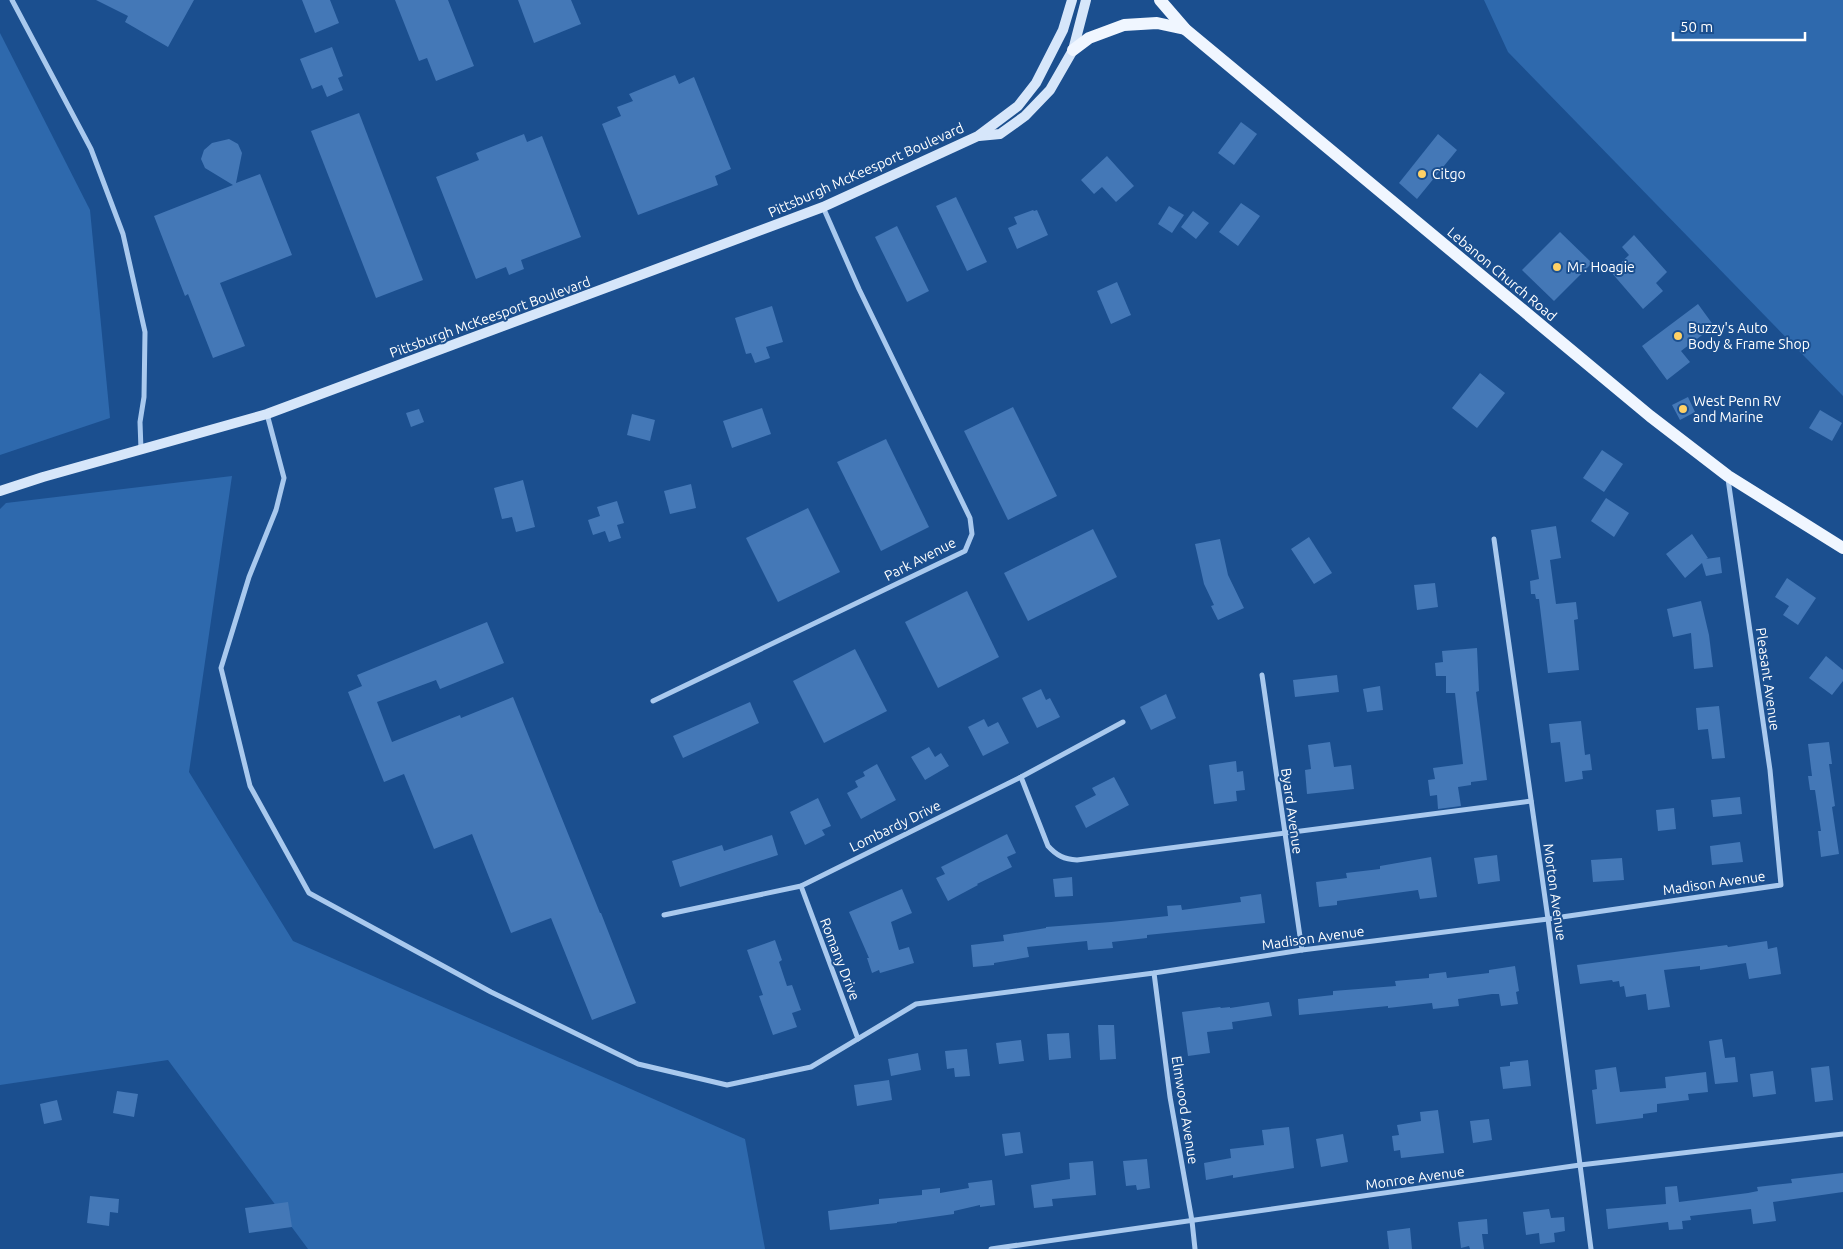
<svg xmlns="http://www.w3.org/2000/svg" width="1843" height="1249" viewBox="0 0 1843 1249" font-family="Ubuntu,sans-serif">
<style>
.green{fill:#2e69ad}
.building{fill:#4478b7}
.lines{fill:none;stroke-linecap:round;stroke-linejoin:round}
.street{stroke:#a9c9ee;stroke-width:5}
.secondary{stroke:#d6e6fa;stroke-width:10}
.primary{stroke:#f0f6ff;stroke-width:12}
.poi-dot{fill:#ffd166;stroke:#1b4f8f;stroke-width:2}
.labels{text-anchor:middle;stroke-width:4;stroke-linejoin:round;paint-order:stroke}
.street-label{font-size:14px;fill:#fff;stroke:#1b4f8f}
.poi-label{font-size:14px;fill:#fff;stroke:#1b4f8f;text-anchor:start}
</style>
<rect width="100%" height="100%" fill="#1b4f8f"/>
<g class="green">
<path d="M1484,0h359v396l-335,-344z"/>
<path d="M0,33l90,177 20,208 -110,37z"/>
<path d="M232,476l-43,296 104,169 452,198 20,110h-457l-140,-189 -168,25v-576l6,-6z"/>
</g>
<g class="building">
<path d="M96,0h98l-26,47 -43,-25 3,-6z"/>
<path d="M302,0h28l9,23 -24,10z"/>
<path d="M395,0h53l26,66 -38,15 -9,-23 -8,3z"/>
<path d="M518,0h53l10,24 -47,19z"/>
<path d="M332,47l11,29 -5,2 5,12 -16,7 -5,-12 -10,4 -12,-30z"/>
<path d="M675,75l4,9 15,-7 37,92 -16,7 3,9 -80,30 -36,-91 19,-8 -4,-9 16,-6 -4,-7z"/>
<path d="M359,113l64,167 -47,18 -65,-167z"/>
<path d="M1241,122l16,12 -23,31 -16,-12z"/>
<path d="M524,134l3,8 15,-6 39,101 -60,23 3,9 -15,6 -3,-8 -30,12 -40,-102 43,-17 -3,-7z"/>
<path d="M1438,134l19,16 -40,49 -18,-16z"/>
<path d="M229,139l9,5 4,9 -6,30 24,-9 32,81 -72,28 25,63 -32,12 -25,-64 -3,2 -31,-80 79,-31 -28,-17 -4,-9 3,-9 8,-7z"/>
<path d="M1107,156l27,30 -18,16 -14,-15 -8,7 -13,-14z"/>
<path d="M956,197l31,65 -20,9 -31,-65z"/>
<path d="M1241,203l19,13 -22,30 -19,-14z"/>
<path d="M1169,206l15,9 -12,18 -14,-9z"/>
<path d="M1033,210l1,1 3,-1 11,25 -31,14 -9,-21 9,-4 -3,-7z"/>
<path d="M1193,211l16,12 -13,16 -15,-12z"/>
<path d="M897,226l32,65 -22,11 -32,-65z"/>
<path d="M1560,232l32,31 -38,38 -32,-31z"/>
<path d="M1634,235l33,37 -11,11 7,8 -20,18 -32,-37 18,-17 -7,-8z"/>
<path d="M1117,282l14,33 -20,9 -14,-33z"/>
<path d="M1698,304l16,22 -33,25 9,11 -23,18 -25,-34z"/>
<path d="M772,306l11,36 -17,5 4,11 -15,5 -4,-10 -5,1 -11,-36z"/>
<path d="M1480,373l25,20 -28,35 -25,-20z"/>
<path d="M1688,397l7,15 -15,8 -8,-15z"/>
<path d="M1013,407l44,89 -49,24 -44,-89z"/>
<path d="M762,408l9,26 -39,14 -9,-27z"/>
<path d="M419,409l5,13 -13,5 -5,-14z"/>
<path d="M1820,410l22,13 -10,18 -23,-13z"/>
<path d="M632,414l23,6 -5,21 -23,-6z"/>
<path d="M886,439l43,88 -48,24 -44,-89z"/>
<path d="M1602,450l21,14 -19,28 -21,-14z"/>
<path d="M523,480l12,47 -19,5 -4,-15 -10,2 -8,-31z"/>
<path d="M691,484l5,24 -26,6 -6,-23z"/>
<path d="M1606,498l23,15 -15,24 -23,-16z"/>
<path d="M617,501l7,22 -7,2 4,13 -12,4 -4,-11 -12,4 -5,-15 12,-4 -3,-9z"/>
<path d="M808,508l32,64 -62,30 -32,-64z"/>
<path d="M1556,526l5,32 -11,2 6,44 20,-2 2,17 -4,1 5,50 -31,3 -9,-74h-3l-1,-5h-4l-1,-13 9,-2 -8,-49z"/>
<path d="M1093,529l24,48 -89,44 -24,-48z"/>
<path d="M1692,534l16,24 -2,1 14,-2 2,16 -16,3 -4,-13 -17,15 -19,-24z"/>
<path d="M1309,537l23,36 -18,11 -23,-35z"/>
<path d="M1220,539l8,36 16,33 -26,12 -7,-14 3,-1 -10,-21 -9,-40z"/>
<path d="M1787,578l29,20 -18,27 -15,-10 6,-9 -14,-9z"/>
<path d="M1435,583l3,24 -21,3 -3,-25z"/>
<path d="M967,591l32,66 -61,31 -33,-66z"/>
<path d="M1701,601l8,34 4,32 -19,2 -3,-36 -18,4 -6,-28z"/>
<path d="M487,622l17,41 -64,26 -4,-9 -59,22 15,40 68,-27 1,3 52,-21 87,216h1l35,90 -44,17 -41,-102 -40,15 -39,-99 -38,15 -30,-75 -20,8 -36,-90 14,-6 -5,-11z"/>
<path d="M1477,648l2,43 -3,1 11,88 -16,2v3l-13,2 3,19 -23,3 -1,-14 -7,1 -2,-16 7,-1 -2,-11 30,-4 -8,-71h-9v-17h-10l-1,-13 8,-1 -1,-11z"/>
<path d="M855,649l32,62 -63,32 -31,-62z"/>
<path d="M1826,656l17,14v11l-11,14 -23,-17z"/>
<path d="M1337,675l2,17 -44,5 -2,-17z"/>
<path d="M1380,686l3,24 -16,2 -4,-23z"/>
<path d="M1041,689l5,11 4,-2 10,19 -23,11 -15,-30z"/>
<path d="M1166,694l10,24 -25,12 -11,-23z"/>
<path d="M750,702l9,21 -76,35 -10,-22z"/>
<path d="M1719,706l6,52 -13,1 -4,-30 -10,1 -2,-22z"/>
<path d="M984,719l4,8 10,-5 11,21 -26,13 -15,-29z"/>
<path d="M1581,721l4,34 5,-1 2,16 -10,1 1,8 -18,3 -5,-40 -9,1 -2,-19z"/>
<path d="M1330,742l4,25 17,-2 3,24 -47,5 -2,-24 6,-1 -3,-24z"/>
<path d="M1829,742l3,22h-3l6,42 -3,1 7,47 -18,3 -3,-26h3l-6,-41h-5l-2,-14h4l-4,-32z"/>
<path d="M929,747l6,10 6,-4 8,13 -24,14 -14,-23z"/>
<path d="M1236,761l1,11 6,-1 2,19 -9,1 1,10 -23,3 -5,-39z"/>
<path d="M877,764l19,36 -35,19 -14,-26 11,-6 -3,-6 10,-5 -2,-4z"/>
<path d="M1114,777l15,28 -43,23 -11,-22 21,-11 -4,-7z"/>
<path d="M1740,797l2,17 -29,3 -2,-17z"/>
<path d="M818,798l13,28 -9,4 3,5 -20,10 -15,-33z"/>
<path d="M1674,808l2,21 -18,2 -2,-21z"/>
<path d="M1007,834l9,19 -9,4 5,10 -35,17 1,1 -30,16 -12,-23 9,-4 -4,-7z"/>
<path d="M772,835l6,20 -98,32 -8,-26 50,-16 2,6z"/>
<path d="M1740,842l3,20 -31,3 -2,-19z"/>
<path d="M1497,855l3,26 -22,3 -4,-26z"/>
<path d="M1431,857l6,40 -17,2 -2,-9 -81,11v4l-18,2 -3,-25 31,-4 -1,-5 34,-4v-3z"/>
<path d="M1622,858l2,22 -31,2 -2,-22z"/>
<path d="M1072,877l1,19 -18,1 -2,-18z"/>
<path d="M902,889l10,24 -21,9 8,28 10,-3 5,16 -34,10 -1,-3 -7,3 -5,-15h2l-20,-46z"/>
<path d="M1261,894l4,29 -118,12v3l-35,4 1,6 -25,2 -1,-9 -60,6 2,10 -35,6v2l-21,2 -2,-22 33,-4 -1,-6 43,-7v-1l65,-5 57,-6 -1,-10 14,-1 1,5 59,-8 -1,-5z"/>
<path d="M775,940l7,20 -3,2 8,24 5,-1 9,25 -9,3 5,14 -24,8 -14,-39 4,-1 -16,-45z"/>
<path d="M1767,941l1,8 9,-2 4,27 -32,5 -3,-16 -46,7v-4l-36,4 6,37 -22,3 -2,-16 -20,3 -2,-11 -4,1 -1,-6 -6,1 -1,-2 -32,4 -3,-19 150,-20 1,2z"/>
<path d="M1515,966l4,25 -3,1 2,12 -17,2 -2,-12h-7l-34,5 1,7 -26,3 -1,-6 -44,5v-2l-89,9 -1,-16 35,-4v-4l63,-5 -1,-5 34,-3v-4l17,-2 1,6 42,-5v-3z"/>
<path d="M1269,1002l3,14 -40,6 1,7 -26,3 3,21 -22,3 -6,-44 38,-5 1,1 9,-1v1z"/>
<path d="M1098,1025h16l2,34 -16,1z"/>
<path d="M1069,1033l2,25 -22,2 -2,-26z"/>
<path d="M1722,1039l3,19 10,-1 3,25 -23,2 -6,-43z"/>
<path d="M1021,1040l3,21 -25,3 -3,-21z"/>
<path d="M967,1049l3,27 -15,1 -1,-9 -7,1 -2,-18z"/>
<path d="M918,1053l3,17 -30,6 -3,-17z"/>
<path d="M1528,1060l3,26 -28,3 -3,-22 10,-1v-4z"/>
<path d="M1829,1066l4,34 -18,2 -4,-34z"/>
<path d="M1616,1067l4,25 46,-4 -1,-11 41,-5 2,20 -20,2 1,6 -32,4v8l-14,2v4l-47,6 -4,-34 5,-1 -2,-19z"/>
<path d="M1773,1071l3,23 -23,3 -3,-23z"/>
<path d="M889,1080l3,20 -35,6 -3,-21z"/>
<path d="M117,1091l21,3 -4,23 -21,-4z"/>
<path d="M57,1100l5,20 -18,4 -4,-20z"/>
<path d="M1438,1110l6,43 -43,5 -1,-8 -6,1 -2,-15 7,-1 -2,-10 24,-4 -1,-9z"/>
<path d="M1489,1119l3,21 -19,3 -3,-22z"/>
<path d="M1289,1127l5,41 -61,10v-3l-27,5 -2,-17 27,-5 -1,-9 34,-4 -2,-15z"/>
<path d="M1020,1132l3,21 -18,3 -3,-22z"/>
<path d="M1343,1134l5,28 -27,5 -5,-28z"/>
<path d="M1147,1159l3,29 -13,2 -1,-5 -10,1 -3,-25z"/>
<path d="M1093,1161l3,34 -44,4 1,7 -19,2 -3,-23 39,-6 -1,-16z"/>
<path d="M1843,1173v19l-70,10 3,19 -23,3 -2,-15 -61,7 1,4 -9,1 1,8 -14,1 -1,-8 -60,7 -2,-20 60,-5 -1,-17 12,-1 2,16 69,-9 10,-2 -1,-4 35,-4 -1,-4z"/>
<path d="M992,1180l3,25 -15,2v-2l-26,6v3l-49,7 -8,1v1l-67,7 -2,-19 51,-7v-5l43,-4v-5l18,-2v5l29,-5 -1,-5z"/>
<path d="M90,1196l29,3 -1,14 -8,-1 -1,14 -22,-3z"/>
<path d="M288,1202l4,25 -43,6 -4,-25z"/>
<path d="M1549,1209l2,9 13,-1 1,14 -11,2 1,9 -15,2 -1,-11 -13,2 -3,-23z"/>
<path d="M1487,1219l1,15h-6l2,15h-14l-1,-3 -8,2 -3,-26z"/>
<path d="M1410,1228l2,21h-23l-2,-18z"/>
</g>
<g class="lines">
<g class="street">
<path d="M12,0l79,149 32,85 22,98 -1,65 -4,25 1,28"/>
<path d="M267,414l17,64 -8,32 -27,67 -28,91 29,118 59,107 182,99 147,72 89,21 84,-18 105,-63 238,-31 148,-23 246,-31 233,-34 -11,-115 -42,-291"/>
<path d="M1494,539l54,380 43,330"/>
<path d="M1262,675l40,275"/>
<path d="M653,701l312,-150 7,-17 -2,-16 -111,-229 -36,-82"/>
<path d="M1021,777l27,69c9,10 16,13 29,14l454,-59"/>
<path d="M801,886l57,153"/>
<path d="M664,915l137,-29 220,-109 102,-55"/>
<path d="M1154,973l16,124 22,124 3,28"/>
<path d="M991,1249l589,-84 263,-31"/>
</g>
<g class="secondary">
<path d="M979,136l21,-2 25,-18 25,-26 23,-40 13,-50"/>
<path d="M0,491l43,-14 224,-63 556,-207 118,-54 37,-17 40,-30 18,-23 27,-53 9,-30"/>
</g>
<g class="primary">
<path d="M1160,0l25,29 465,387 78,60 115,72"/>
<path d="M1073,50l16,-12 35,-13 33,-2 28,6"/>
</g>
</g>
<g class="poi-dot">
<circle cx="1422" cy="174" r="5"/>
<circle cx="1557" cy="267" r="5"/>
<circle cx="1678" cy="336" r="5"/>
<circle cx="1683" cy="409" r="5"/>
</g>
<g class="labels">
<g class="street-label">
<text transform="translate(866 170) rotate(-24)" y="5">Pittsburgh McKeesport Boulevard</text>
<text transform="translate(1502 274) rotate(40)" y="5">Lebanon Church Road</text>
<text transform="translate(490 317) rotate(-20)" y="5">Pittsburgh McKeesport Boulevard</text>
<text transform="translate(920 559) rotate(-27)" y="5">Park Avenue</text>
<text transform="translate(1768 679) rotate(82)" y="5">Pleasant Avenue</text>
<text transform="translate(1292 811) rotate(82)" y="5">Byard Avenue</text>
<text transform="translate(895 826) rotate(-26)" y="5">Lombardy Drive</text>
<text transform="translate(1714 883) rotate(-8)" y="5">Madison Avenue</text>
<text transform="translate(1555 892) rotate(82)" y="5">Morton Avenue</text>
<text transform="translate(1313 938) rotate(-8)" y="5">Madison Avenue</text>
<text transform="translate(840 959) rotate(69)" y="5">Romany Drive</text>
<text transform="translate(1185 1110) rotate(81)" y="5">Elmwood Avenue</text>
<text transform="translate(1415 1178) rotate(-8)" y="5">Monroe Avenue</text>
</g>
<g class="poi-label">
<text x="1432" y="179">Citgo</text>
<text x="1567" y="272">Mr. Hoagie</text>
<text x="1688" y="333">Buzzy's Auto<tspan x="1688" dy="16">Body &amp; Frame Shop</tspan></text>
<text x="1693" y="406">West Penn RV<tspan x="1693" dy="16">and Marine</tspan></text>
</g>
</g>
<path d="M1673 32v8h132v-8" fill="none" stroke="#ffffff" stroke-width="2.5"/>
<text x="1680" y="32" font-size="15" fill="#ffffff" stroke="#1b4f8f" stroke-width="4" paint-order="stroke">50 m</text>
</svg>
